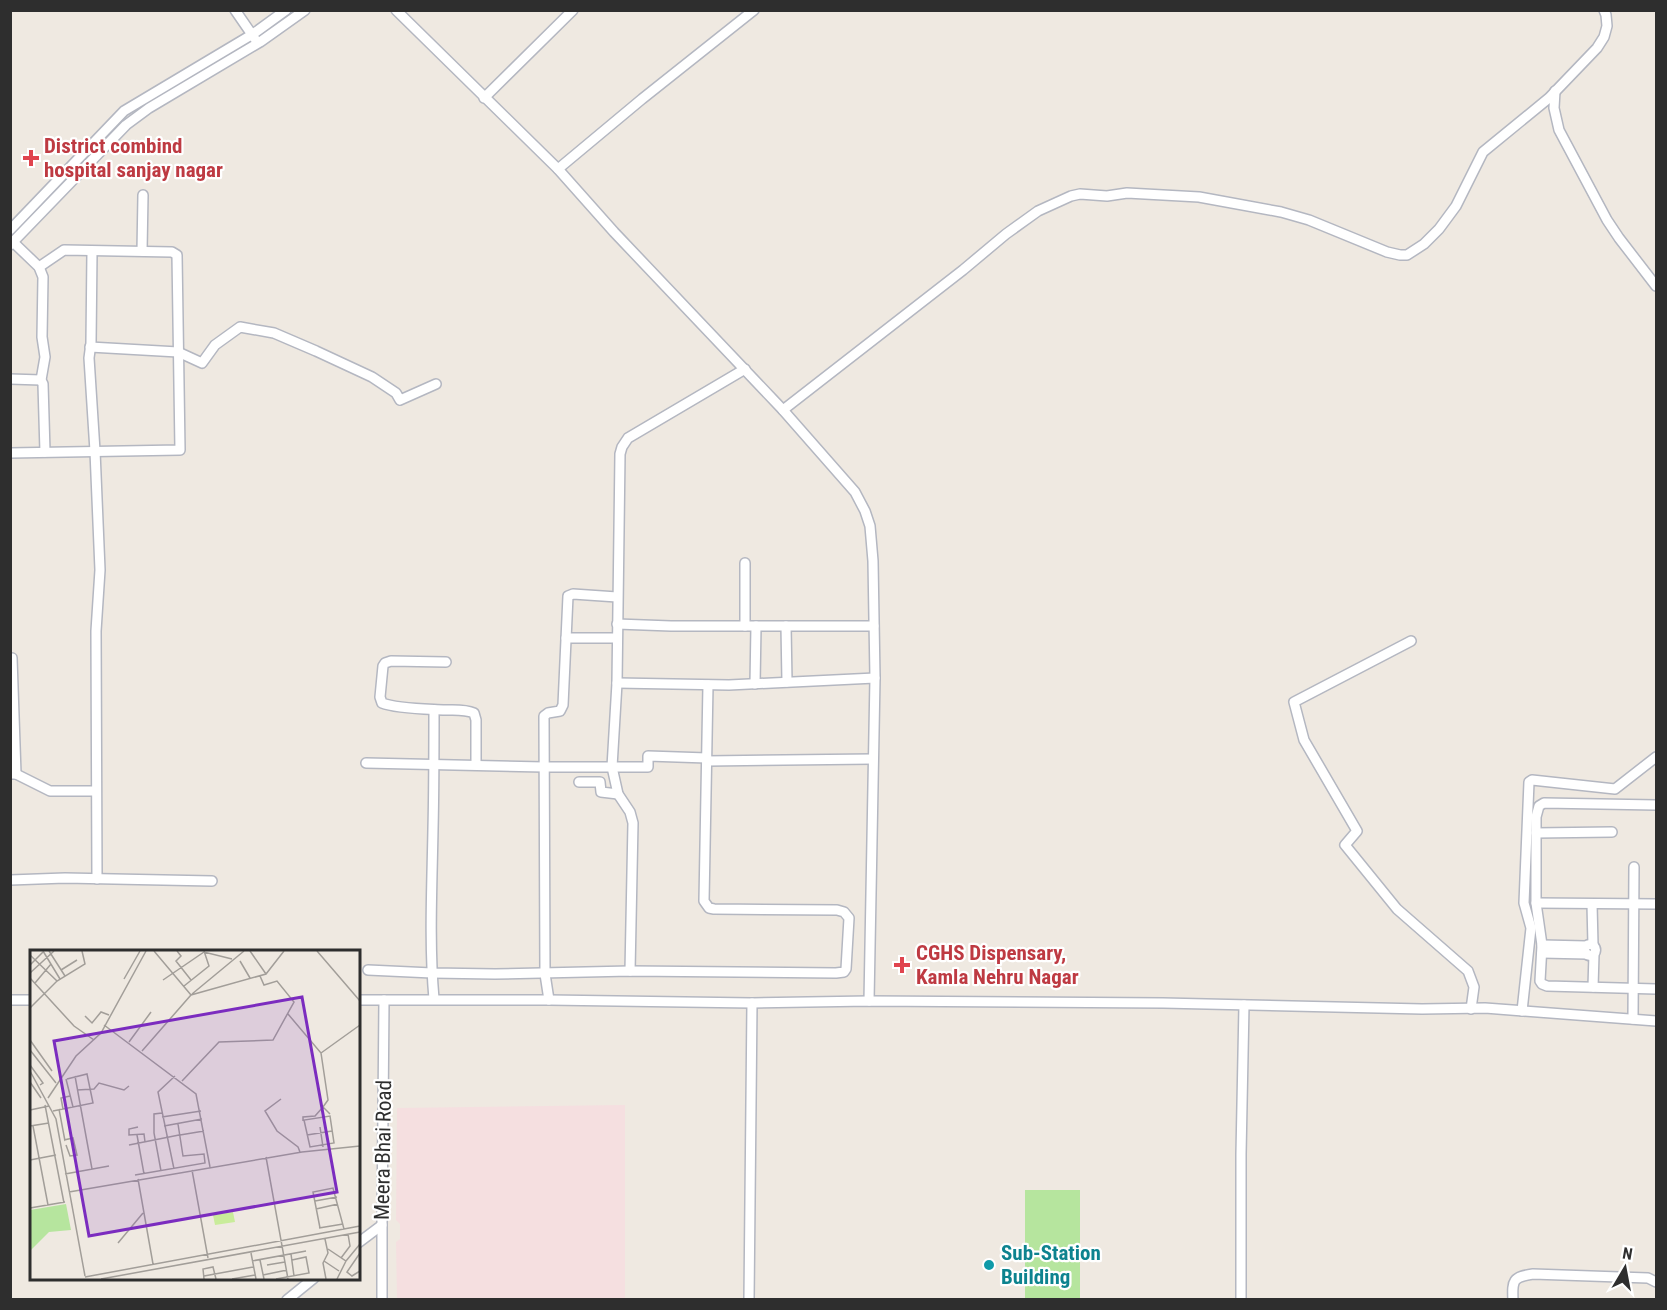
<svg xmlns="http://www.w3.org/2000/svg" width="1667" height="1310" viewBox="0 0 1667 1310" font-family="'Roboto Condensed',sans-serif">
<style>
.medical{fill:#f5dfe0}
.green{fill:#b6e59e}
.lines{fill:none;stroke-linecap:round;stroke-linejoin:round}
.minor-casing{stroke:#b4b7c1;stroke-width:12}
.minor{stroke:#fff;stroke-width:9}
.health-dot{fill:#e0444e;stroke:#fff;stroke-width:2}
.culture-dot{fill:#0f9aa8;stroke:#fff;stroke-width:2}
.labels{text-anchor:middle;stroke-width:4.5;stroke-linejoin:round;paint-order:stroke}
.health-label{font-size:21px;font-weight:bold;fill:#be3a42;stroke:#fff;text-anchor:start}
.street-label{font-size:21px;fill:#2e2e2e;stroke:#fff}
.culture-label{font-size:21px;font-weight:bold;fill:#0d838f;stroke:#fff;text-anchor:start}
.inset-road{fill:none;stroke:#a29e99;stroke-width:1.5}
.view{fill:#7b2cbf;fill-opacity:0.15;stroke:#7b2cbf;stroke-width:3}
.inset-edge{fill:none;stroke:#2e2e2e;stroke-width:3}
</style>
<rect width="100%" height="100%" fill="#efe9e1"/>
<path class="medical" d="M625,1105v194h-228l-1,-57 4,-3v-15l-4,-4 1,-112z"/>
<rect class="green" x="1025" y="1190" width="55" height="109"/>
<g class="lines">
<g class="minor-casing">
<g id="minor">
<path d="M235,10l20,29"/>
<path d="M396,10l162,159 56,63 169,178 72,82 10,19 5,15 3,35 2,117 -6,323"/>
<path d="M1555,91l-1,17 5,22 48,90 12,18 37,48"/>
<path d="M484,98l89,-88"/>
<path d="M558,169l84,-70 112,-89"/>
<path d="M10,230l114,-119 129,-77 33,-24"/>
<path d="M13,242l26,25 4,10 -1,60 3,20 -4,23 2,4 2,68"/>
<path d="M10,245l116,-120 23,-17 111,-66 45,-32"/>
<path d="M142,251l1,-56"/>
<path d="M92,252l-1,91 -2,15 6,93 5,119 -4,61 1,248"/>
<path d="M90,347l88,5 24,11 13,-18 25,-18 34,6 42,18 56,26 24,16 4,7 36,-16"/>
<path d="M10,379l31,1"/>
<path d="M783,410l180,-140 43,-36 32,-23 33,-15 9,-2 27,2 20,-3 72,4 82,15 28,8 78,32 13,3h7l17,-11 15,-15 17,-23 27,-54 66,-54 48,-50 7,-11 3,-11 -1,-11 -2,-5"/>
<path d="M10,453l170,-3 -3,-195 -5,-3 -108,-2 -25,17"/>
<path d="M745,563v63"/>
<path d="M617,624l54,2h203"/>
<path d="M786,626l1,56"/>
<path d="M566,638h51"/>
<path d="M1411,641l-117,61 10,38 53,91 -12,14 52,64 71,62 6,16 -3,22"/>
<path d="M10,658h2l4,116h-6"/>
<path d="M446,662l-55,-1 -6,2 -2,3 -3,31 2,6c15,6 47,6 63,7 10,0 20,-1 29,3l2,7v44"/>
<path d="M617,683l112,2 146,-7"/>
<path d="M755,684l1,-58"/>
<path d="M434,710c0,39 0,79 -1,119 -1,57 -4,114 1,170"/>
<path d="M707,761l166,-2"/>
<path d="M366,763l178,4h104v-11l59,2"/>
<path d="M16,774l34,17h46"/>
<path d="M579,782h21l1,10 17,2"/>
<path d="M1656,805l-112,-2 -5,3 -3,11v86l6,42 -2,36 2,3 5,2 109,3"/>
<path d="M1536,833l76,-1"/>
<path d="M10,880l55,-2 147,3"/>
<path d="M1536,903l120,1"/>
<path d="M1592,904l1,41"/>
<circle cx="1590" cy="950" r="5.5"/>
<path d="M1542,945l44,1"/>
<path d="M1542,953l45,1"/>
<path d="M368,970l64,3 63,1 135,-3 206,2 8,-1 2,-3 3,-51 -5,-6 -7,-2 -123,-1 -5,-1 -5,-7 4,-216"/>
<path d="M630,971l3,-148 -3,-11 -12,-18 -6,-27 5,-84 3,-229 2,-7 6,-9 117,-69"/>
<path d="M1593,987l1,-33"/>
<path d="M10,1000h22"/>
<path d="M358,1000h191l203,3 117,-2 294,2 259,6 63,-1 171,13"/>
<path d="M549,1000l-4,-26 -1,-258 4,-3 12,-2 3,-6 5,-109 5,-2 44,3"/>
<path d="M1522,1011l9,-83 -7,-25 5,-121 3,-2 83,9 41,-32"/>
<path d="M1633,1019l1,-152"/>
<path d="M358,1243l24,-18"/>
<path d="M287,1300l27,-22"/>
<path d="M382,1300v-75l2,-225"/>
<path d="M749,1300l3,-297"/>
<path d="M1241,1300v-146l3,-149"/>
<path d="M1513,1300c-1,-20 0,-23 20,-26l115,4 8,4"/>
</g>
</g>
<use href="#minor" class="minor"/>
</g>
<g class="health-dot">
<path d="M28 149h6v6h6v6h-6v6h-6v-6h-6v-6h6z"/>
<path d="M899 956h6v6h6v6h-6v6h-6v-6h-6v-6h6z"/>
</g>
<circle class="culture-dot" cx="989" cy="1265" r="6"/>
<g class="labels">
<g class="health-label">
<text x="44" y="153">District combind<tspan x="44" dy="24">hospital sanjay nagar</tspan></text>
<text x="916" y="960">CGHS Dispensary,<tspan x="916" dy="24">Kamla Nehru Nagar</tspan></text>
</g>
<g class="street-label">
<text transform="translate(383 1150) rotate(-89)" y="7">Meera Bhai Road</text>
</g>
<g class="culture-label">
<text x="1001" y="1260">Sub-Station<tspan x="1001" dy="24">Building</tspan></text>
</g>
</g>
<g transform="translate(30 950)">
<rect width="330" height="330" fill="#efe9e1"/>
<path d="M36,254l5,26 -22,2 -19,19v-41z" fill="#b6e59e"/>
<path d="M203,262l2,10 -20,3 -2,-10z" fill="#c9ec9a"/>
<path class="inset-road" d="M13,1l17,28M19,1l16,25M124,1l37,44M147,1l4,5 -5,5 15,19M220,1l16,23M287,1l43,50M0,5l27,26M210,11l10,17M0,15l13,-13M31,20l16,-10M0,23l24,-22M0,28l44,48 20,14M94,29l16,-28M133,30l41,-28 28,7M5,33l16,-19M154,36l25,-20 -5,-15M162,44l52,-43M0,58l27,-27 28,-17 -3,-13M258,64l33,39 7,47 -5,7 7,7M55,66l7,7 9,-11 8,3M74,75l92,69 14,73M0,90l22,31M99,92l22,-30M0,100l26,33M112,101l49,-56 75,-21 18,-23M291,103l39,-28M0,115l13,18 -3,2M0,121l26,48 29,157M45,126l17,93M36,129l7,28M152,131l37,-39 54,-2 21,-38 -17,-21 -13,4 -4,-9M0,132l11,16M47,140l17,-1 5,-6 25,7 5,-4M18,148l28,-42 25,-23 45,-82M251,149l-16,12 12,20 21,16 2,5M15,155l19,98M29,159l6,32M33,159l-2,-11 9,-2M0,160l19,-4M23,161l40,-8 -6,-29 -20,5M300,166l4,27 -24,4 -6,-27zM132,167l39,-6M273,171v-4l12,-1 8,-9M0,176l19,-3M3,176l15,79M134,176l38,-7M108,177l-9,2v6l15,-1 1,8M290,177l3,20M107,185l7,39M150,185l24,-4M277,185l25,-4M34,190l9,-2 4,17 -7,1 -4,-11M99,195l50,-10M236,207l22,122M0,210l26,-5M144,219l-16,-77 17,-16M162,220l16,88M131,221l-7,-38v-19l8,-1M35,224l44,-8M105,225l70,-12 -1,-9 -21,2 -5,-32M108,229l15,85M39,242l233,-40 58,-6M285,251l22,-4M0,258l35,-6M286,259l22,-5M289,278l24,-4M290,278l-7,-36 20,-4 11,41M295,289l3,14 -5,10 3,16M88,293l25,-30M298,299l18,12 14,-17M221,303l5,26M330,303l-13,19 5,4 8,-5M261,304l3,22M311,308l9,-12 -2,-12M230,310l4,19M222,311l54,-10M294,311l15,10M237,315l18,-3M233,325l24,-5M174,326l49,-9M55,327l275,-51M71,329l259,-47M174,329l-1,-10 10,-2 3,12M202,329l23,-4M246,329l33,-6 -3,-16 -14,3M307,329l9,-18"/>
<path class="view" d="M272,47l35,195 -248,44 -35,-195z"/>
<rect width="330" height="330" class="inset-edge"/>
</g>
<rect width="1667" height="1310" fill="none" stroke="#2e2e2e" stroke-width="24"/>
<g transform="translate(1625 1268) rotate(10)" stroke="#ffffff" stroke-width="4.5" paint-order="stroke">
<path d="M0-4.5L10 22L0 15L-10 22Z" fill="#2e2e2e"/>
<text y="-9" font-size="16" font-weight="bold" text-anchor="middle" fill="#2e2e2e">N</text>
</g>
</svg>
